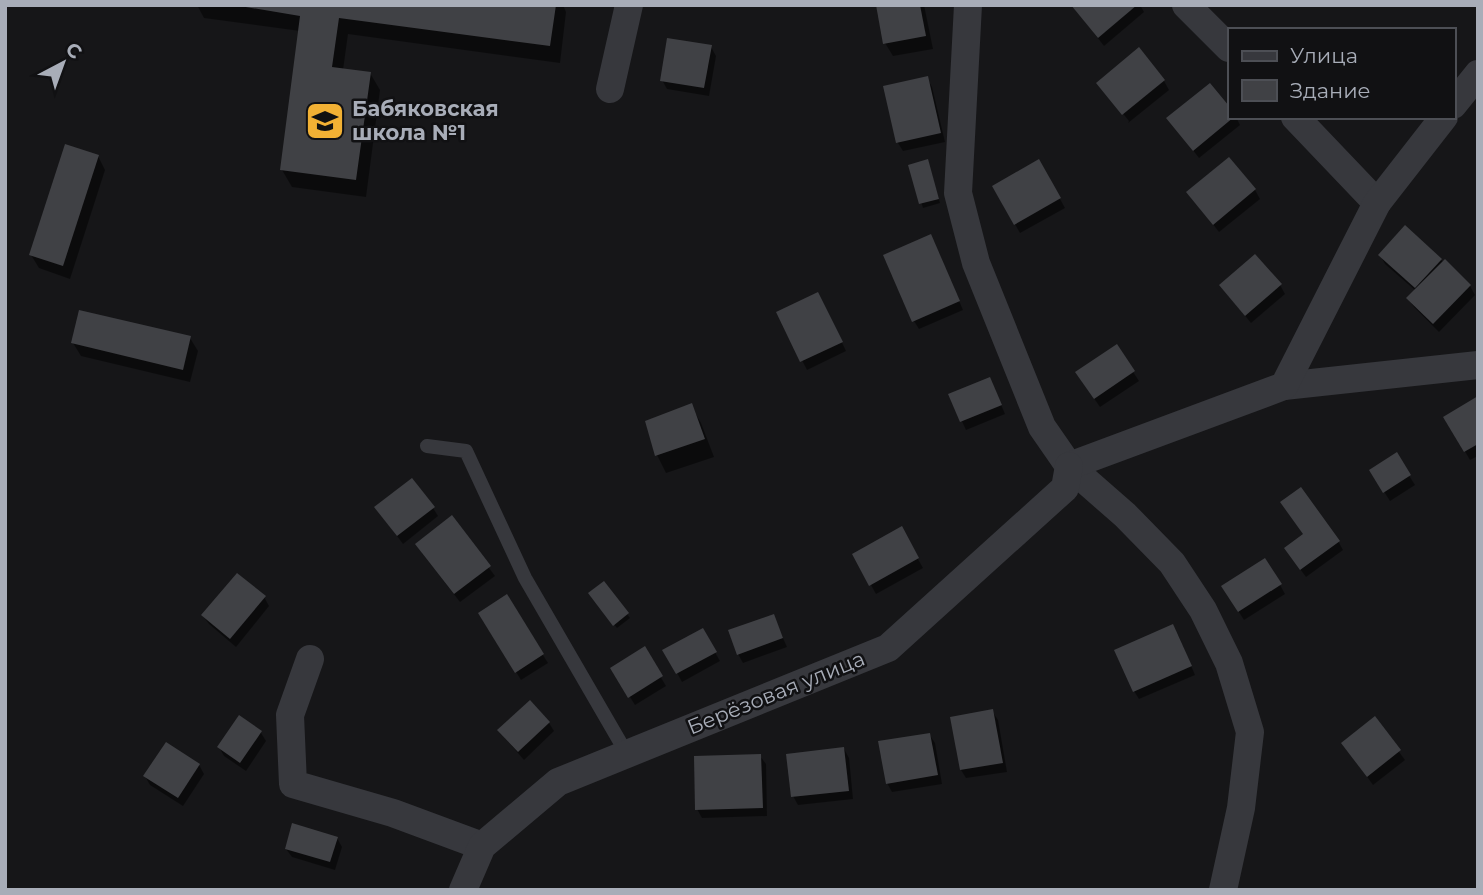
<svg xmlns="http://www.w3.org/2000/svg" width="1483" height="895" viewBox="0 0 1483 895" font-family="Montserrat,sans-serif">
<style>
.shadow{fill:#0007}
.building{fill:#404145}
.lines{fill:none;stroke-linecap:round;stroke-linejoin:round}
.lane{stroke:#37383d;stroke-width:14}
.street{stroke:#37383d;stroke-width:28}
.labels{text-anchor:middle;stroke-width:5;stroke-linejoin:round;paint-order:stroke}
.poi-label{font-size:21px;font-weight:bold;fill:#a8adb8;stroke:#111113;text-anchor:start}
.street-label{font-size:21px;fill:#a8adb8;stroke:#111113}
</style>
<rect width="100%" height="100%" fill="#161618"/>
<g class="shadow">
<path d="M197,5h366l3,7 -6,51 -212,-29 -5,36 27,3 10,17 -14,107 -74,-10 -10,-17 18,-139 -96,-13z"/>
<path d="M878,5h46l9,44 -40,7 -8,-13z"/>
<path d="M1140,5l4,7 -40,34 -31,-40z"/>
<path d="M711,47l5,9 -7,40 -42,-7 -5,-9z"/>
<path d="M927,78l5,9 13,55 -42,9 -5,-8 -13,-55z"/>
<path d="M1164,81l5,9 -41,33 1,-2 -25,-31z"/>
<path d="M1209,85l20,24v8h7l4,8 -41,33 -30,-39z"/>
<path d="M98,156l7,14 -35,109 -31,-11 -8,-13z"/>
<path d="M1039,161l26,47 -45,25 -26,-46z"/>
<path d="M929,165l11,38 -17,5 -13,-42z"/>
<path d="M1255,190l5,9 -41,33 -31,-40z"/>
<path d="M935,245l28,65 -44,19 -5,-8z"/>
<path d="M1380,255l61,5 29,26 5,9 -36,37 -25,-25 -6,-8 8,-8 -31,-27z"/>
<path d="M1280,285l5,9 -34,29 -30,-37z"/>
<path d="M823,303l23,48 -39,19 -29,-57z"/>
<path d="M190,338l8,13 -8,31 -109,-26 -8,-13z"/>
<path d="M1116,346l23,35 -39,26 -18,-26z"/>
<path d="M994,388l11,26 -39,16 -16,-35z"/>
<path d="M1478,398v58l-8,4 -25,-43z"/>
<path d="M691,406l10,17 13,34 -48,16 -9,-18z"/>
<path d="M1396,455l19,30 -25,16 -19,-30z"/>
<path d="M433,508l5,8 -35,28 -21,-28z"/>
<path d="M452,518l43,58 -35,26 -38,-49z"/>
<path d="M901,529l22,39 -47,26 -22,-39z"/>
<path d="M1338,541l5,9 -37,27 -15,-20z"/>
<path d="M604,583l26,35 -13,10 -25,-31z"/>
<path d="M1280,585l5,9 -41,26 -16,-25z"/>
<path d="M264,597l5,9 -33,41 -27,-23 -6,-8z"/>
<path d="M506,597l42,66 -27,17 -41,-67z"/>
<path d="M773,616l14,31 -44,16 -5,-9z"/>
<path d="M702,630l18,31 -38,21 -17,-31z"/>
<path d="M1178,635l17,40 -56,24 -5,-8z"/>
<path d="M644,649l22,37 -31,19 -23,-37z"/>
<path d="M992,711l6,9 9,52 -41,6 -5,-8z"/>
<path d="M239,718l22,15 5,8 -20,30 -22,-15 -5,-9z"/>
<path d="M1375,719l30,41 -32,25 -30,-42z"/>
<path d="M549,723l5,8 -30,29 -25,-29z"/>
<path d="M929,734l6,9 7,41 -50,8 -5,-9z"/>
<path d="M166,744l33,21 5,9 -21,32 -33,-21 -5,-9z"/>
<path d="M844,749l5,9 4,41 -55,6 -5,-9z"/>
<path d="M760,756l6,8 1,52 -65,2 -5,-9z"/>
<path d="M337,838l5,9 -7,23 -43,-13 -6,-8z"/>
</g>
<g class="building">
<path d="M234,5h322l-6,41 -211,-28 -7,49 39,5 -15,108 -76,-10 20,-154z"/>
<path d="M876,5h44l6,31 -43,8z"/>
<path d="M1071,5h66l-39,33z"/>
<path d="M667,38l45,7 -8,43 -44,-7z"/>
<path d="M1139,47l26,33 -43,35 -26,-32z"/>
<path d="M928,76l13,57 -45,10 -13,-57z"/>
<path d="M1210,83l19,23v11h5l-41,34 -27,-33z"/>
<path d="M65,144l34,11 -36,111 -34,-11z"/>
<path d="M1229,157l27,32 -43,36 -27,-33z"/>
<path d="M928,159l11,40 -20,5 -11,-39z"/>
<path d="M1039,159l22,39 -47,27 -22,-39z"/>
<path d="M1405,225l37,34 -27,29 -37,-33z"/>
<path d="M931,234l29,67 -48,21 -29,-67z"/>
<path d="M1255,254l27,30 -37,32 -26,-31z"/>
<path d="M1445,259l26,26 -38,39 -27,-26z"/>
<path d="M818,292l25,50 -43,20 -24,-50z"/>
<path d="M79,310l112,26 -8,34 -112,-27z"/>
<path d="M1117,344l18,27 -41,28 -19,-27z"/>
<path d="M990,377l12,28 -42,17 -12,-28z"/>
<path d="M1478,396v48l-14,8 -21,-35z"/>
<path d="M692,403l13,36 -50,17 -10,-35z"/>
<path d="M1397,452l14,23 -28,18 -14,-23z"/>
<path d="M412,478l23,29 -38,29 -23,-29z"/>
<path d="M1301,487l39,54 -40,29 -16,-22 19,-14 -23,-32z"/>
<path d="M452,515l39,51 -37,28 -39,-50z"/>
<path d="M902,526l17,32 -50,28 -17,-32z"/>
<path d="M1265,558l17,26 -44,28 -17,-26z"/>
<path d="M237,573l29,23 -36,43 -29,-24z"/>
<path d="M604,581l25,32 -16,13 -25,-33z"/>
<path d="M507,594l37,60 -29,19 -37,-60z"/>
<path d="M774,614l9,24 -46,17 -9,-25z"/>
<path d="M1173,624l19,42 -59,26 -19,-42z"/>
<path d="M703,628l14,24 -41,22 -14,-24z"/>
<path d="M645,646l18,30 -35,22 -18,-30z"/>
<path d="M530,700l20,22 -32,30 -21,-22z"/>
<path d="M993,709l10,54 -43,7 -10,-53z"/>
<path d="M239,715l23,16 -22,32 -23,-16z"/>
<path d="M1375,716l26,34 -34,27 -26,-34z"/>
<path d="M930,733l8,42 -52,9 -8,-43z"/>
<path d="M166,742l34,22 -22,34 -35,-22z"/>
<path d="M844,747l5,44 -58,6 -5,-43z"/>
<path d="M761,754l2,54 -68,2 -1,-54z"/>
<path d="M292,823l46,14 -8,25 -45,-13z"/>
</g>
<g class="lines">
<path class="lane" d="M427,446l39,5 59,127 102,176"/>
<g class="street">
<path d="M968,5l-10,188 18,70 66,164 27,39 56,49 47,48 31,47 26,53 21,69 -9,76 -18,82"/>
<path d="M1186,5l43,43"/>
<path d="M610,89l19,-84"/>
<path d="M1453,105l25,-31"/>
<path d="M1295,117l82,86"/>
<path d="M1284,386l194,-21"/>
<path d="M1069,466l215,-80 93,-183 67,-86"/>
<path d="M310,659l-20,56 3,69 100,29 89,33"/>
<path d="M463,890l19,-44 76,-64 330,-134 177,-160 4,-22"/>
</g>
</g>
<defs>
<g id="school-square" transform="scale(2.0125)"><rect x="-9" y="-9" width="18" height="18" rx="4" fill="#f2b134" stroke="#111113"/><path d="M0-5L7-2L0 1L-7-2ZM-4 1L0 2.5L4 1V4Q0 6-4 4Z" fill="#111"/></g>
</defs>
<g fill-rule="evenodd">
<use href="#school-square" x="325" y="121"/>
</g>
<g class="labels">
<g class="poi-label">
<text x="352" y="116">Бабяковская<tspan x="352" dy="24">школа №1</tspan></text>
</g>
<g class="street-label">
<text transform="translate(776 693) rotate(-22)" y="7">Берёзовая улица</text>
</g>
</g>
<rect width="1483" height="895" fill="none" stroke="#a8adb8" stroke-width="14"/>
<rect x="1228" y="28" width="228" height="91" fill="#111113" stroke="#4d4f55" stroke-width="2"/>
<rect x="1242" y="51" width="35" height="10" fill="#37383d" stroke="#4d4f55" stroke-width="2"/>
<text x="1290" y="63" font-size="21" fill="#a8adb8">Улица</text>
<rect x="1242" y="80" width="35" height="21" fill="#404145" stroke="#4d4f55" stroke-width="2"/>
<text x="1290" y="98" font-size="21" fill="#a8adb8">Здание</text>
<g transform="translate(63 63) rotate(41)" stroke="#111113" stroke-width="5" paint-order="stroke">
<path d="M0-5L12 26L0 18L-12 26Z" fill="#a8adb8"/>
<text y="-10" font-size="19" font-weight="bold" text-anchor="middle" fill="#a8adb8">С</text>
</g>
</svg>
